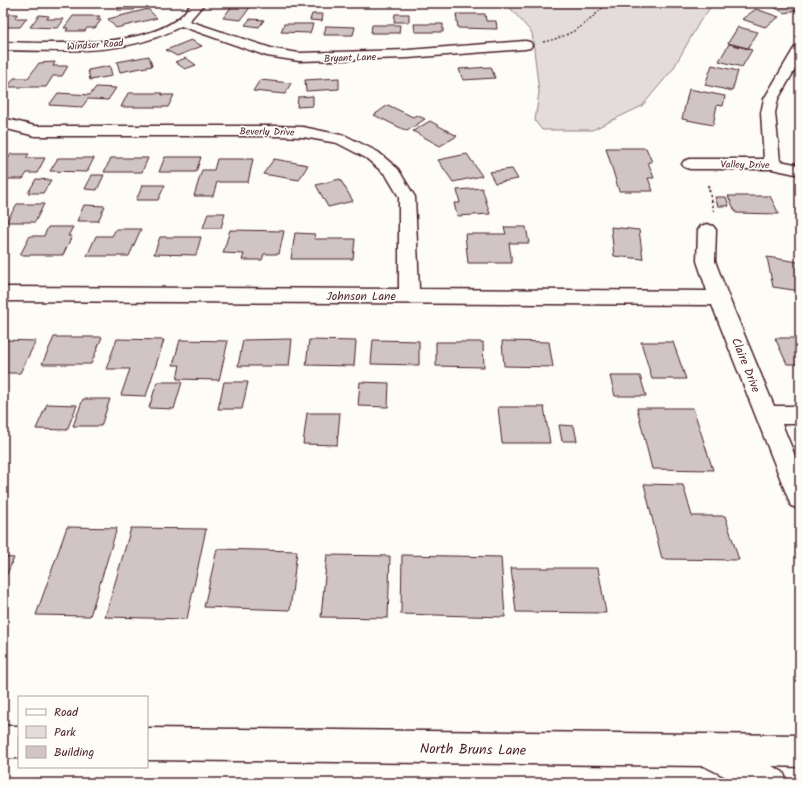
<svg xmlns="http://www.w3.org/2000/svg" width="803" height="786" viewBox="0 0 803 786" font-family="Kalam,sans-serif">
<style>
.green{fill:#e3dcda;stroke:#967e82}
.building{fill:#d0c5c4;stroke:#4a1f2b}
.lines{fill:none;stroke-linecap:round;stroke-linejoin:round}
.street-casing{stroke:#4a1f2b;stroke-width:3}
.secondary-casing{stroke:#4a1f2b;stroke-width:3}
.path-far1{stroke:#4a1f2b;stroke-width:1.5;stroke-dasharray:2 2;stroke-linecap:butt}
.path{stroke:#4a1f2b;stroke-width:2;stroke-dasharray:2.5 2.5;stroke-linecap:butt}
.street{fill:#fdfcf7;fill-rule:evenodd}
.secondary{fill:#fdfcf7;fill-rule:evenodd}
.labels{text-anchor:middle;stroke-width:3.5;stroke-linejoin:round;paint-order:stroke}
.far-street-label{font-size:10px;fill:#4a1f2b;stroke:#fdfcf7}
.street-label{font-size:12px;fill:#4a1f2b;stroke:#fdfcf7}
.near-street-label{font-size:14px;fill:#4a1f2b;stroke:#fdfcf7}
</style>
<rect width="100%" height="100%" fill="#fdfcf7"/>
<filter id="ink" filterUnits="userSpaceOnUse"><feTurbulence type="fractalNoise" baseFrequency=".025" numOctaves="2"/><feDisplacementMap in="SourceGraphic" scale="8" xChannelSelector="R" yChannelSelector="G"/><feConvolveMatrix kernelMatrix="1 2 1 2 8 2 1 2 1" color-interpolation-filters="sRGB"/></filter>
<g filter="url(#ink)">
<path class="green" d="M506,3h208l-14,18 -27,48 -31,37 -50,24h-50l-7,-9 4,-29 -7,-59z"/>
<g class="building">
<path d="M121,3h17l-4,7h-17z"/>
<path d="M766,3h29l5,2v4l-15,4z"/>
<path d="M232,6l18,1 -9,13 -18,-2z"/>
<path d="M148,9l9,9 -41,10 -8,-9z"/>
<path d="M756,9l23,8 -14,10 -23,-8z"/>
<path d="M4,14h14l-3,4h12l-7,9h-17z"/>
<path d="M312,14h11l-1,7 -12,-1z"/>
<path d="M395,14h14v8h-15z"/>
<path d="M456,14h29l1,7h10l1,8 -39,-1z"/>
<path d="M39,15l10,1 -2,3h17l-6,9 -28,-1z"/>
<path d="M73,16h27l-3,4h4l-6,8h-8l-2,3h-19l2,-3h-4z"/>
<path d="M250,19l14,1 -5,7 -14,-2z"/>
<path d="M284,24h29l-3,9 -29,-1z"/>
<path d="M414,24h29v8h-28z"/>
<path d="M372,25h28l-1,8h-28z"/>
<path d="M326,26l29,1 -2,8h-29z"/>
<path d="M738,27l20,5 -10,16 -20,-5z"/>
<path d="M191,40l11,6 -25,10 -11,-6z"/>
<path d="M729,44l23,6 -10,17 -23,-6z"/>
<path d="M149,56l3,10 -32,6 -3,-10z"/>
<path d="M186,58l10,7 -11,4 -10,-7z"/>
<path d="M55,62l-2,4h15l-6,10h-9l-7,11h-38l6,-9h14l11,-15z"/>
<path d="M712,65l26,6 -6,20 -27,-6z"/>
<path d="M110,66l2,10 -22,4 -2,-10z"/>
<path d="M491,67l4,11 -32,2 -4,-11z"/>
<path d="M339,78v11l-33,2 -1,-11z"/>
<path d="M260,80l31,3 -6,11 -32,-3z"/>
<path d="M96,87l20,1 -8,12 -20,-1 -6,8 -33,-2 9,-12 32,2z"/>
<path d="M689,89l36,7 -2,10 -6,-1 -4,20 -31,-6z"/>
<path d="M128,93h34v2h12l-6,12h-47z"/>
<path d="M313,96v10l-16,1 1,-10z"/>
<path d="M388,105l25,12 3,-2 9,4 -18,12 -33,-16z"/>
<path d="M430,121l27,15 -17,10 -27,-15z"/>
<path d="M606,148h40l6,14h-4l6,16h-6l5,13h-34z"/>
<path d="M11,154h18l-3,4h19l-8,15h-10l-4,6h-20v-13z"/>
<path d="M467,154l15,22 -29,6 -15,-22z"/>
<path d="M165,157h36l-5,15h-37z"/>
<path d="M58,158h36l-7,14 -37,-1z"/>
<path d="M111,158h37l-6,14h-38z"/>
<path d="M217,159h36l-5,23h-31l-4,14h-19l8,-26h12z"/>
<path d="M274,159l34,6 -9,15 -36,-6z"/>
<path d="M512,169l6,10 -23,4 -6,-11z"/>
<path d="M92,175h12l-7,15 -12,-1z"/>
<path d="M36,179l15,1 -8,13h-15z"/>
<path d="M340,179l13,22 -25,6 -12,-22z"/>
<path d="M143,185h22l-7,15h-22z"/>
<path d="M482,188l8,26 -33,2 -3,-13h6l-3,-13z"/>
<path d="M728,196h42l9,18 -43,-1z"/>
<path d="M715,197h11l3,9h-11z"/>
<path d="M17,204h27l-9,18h-29z"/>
<path d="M84,205l21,1 -7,15h-21z"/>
<path d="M208,213h17l-4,15h-18z"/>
<path d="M48,227h25l-5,9h4l-9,19h-43l10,-19h14z"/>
<path d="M504,227h22l3,16h-20l3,20h-44l-3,-29h41z"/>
<path d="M611,227l28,3 4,29 -29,-3z"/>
<path d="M116,229h25l-12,27h-42l9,-20h16z"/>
<path d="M230,230l54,1 -5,23h-15l-2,6h-20l2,-6 -21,-1z"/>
<path d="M295,233l20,1 -1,5h41l-2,20h-62z"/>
<path d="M160,237h41l-5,18 -42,-1z"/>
<path d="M767,257l31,5 2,8v21l-27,-4z"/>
<path d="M54,337h48l-11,27h-49z"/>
<path d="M775,338h25v26h-13z"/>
<path d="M117,339l47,1 -18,56 -25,-1 9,-26h-24z"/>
<path d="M292,339l-3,27h-51l5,-26z"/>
<path d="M3,340l33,1 -16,32h-17z"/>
<path d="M180,340l48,1 -9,39 -42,-1 3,-14h-7z"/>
<path d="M309,340l47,1 -2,25 -48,-1z"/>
<path d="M373,340l46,1v24l-48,-1z"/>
<path d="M502,341l47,1 4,25 -49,-1z"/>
<path d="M436,342h47l1,25 -48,-1z"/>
<path d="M641,342h32l13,37h-34z"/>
<path d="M610,376h30l6,20h-31z"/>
<path d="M157,382h25l-8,27 -25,-1z"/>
<path d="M224,382h24l-6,27h-24z"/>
<path d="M360,382l29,1 -1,24 -30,-1z"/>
<path d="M83,399h27l-9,27h-28z"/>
<path d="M47,404l30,1 -10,25 -31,-1z"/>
<path d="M498,407h46l6,36h-48z"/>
<path d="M637,408h56l20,62 -61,-1z"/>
<path d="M307,413h33l-3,32 -34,-1z"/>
<path d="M559,425l15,1 3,15h-15z"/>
<path d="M644,484l39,1 9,31h33l14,44 -77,-1z"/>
<path d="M67,527l50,1 -27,88 -54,-1z"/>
<path d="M131,528l75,1 -19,90 -82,-2z"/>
<path d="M217,549l80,2 -7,59 -86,-3z"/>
<path d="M327,555l63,1 -2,62 -67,-1z"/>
<path d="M402,555l99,2 4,60 -104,-3z"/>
<path d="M3,557l11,1 -11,25z"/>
<path d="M511,568h87l8,45 -90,-1z"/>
</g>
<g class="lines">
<g class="street-casing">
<g id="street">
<path d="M192,3h13l-16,18 85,28 25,4 109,-3 117,-9 5,1 2,3 -2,3 -5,1 -117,9 -109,3 -32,-5 -86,-30c-53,30 -119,25 -178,24v-8c48,1 139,7 177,-25 5,-4 8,-10 12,-14z"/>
<path d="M800,46v15l-22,38 -3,14 5,48 20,4v10l-28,-6h-82l-6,-2 -2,-3 2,-3 6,-2h74l-3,-46 3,-14 29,-49 2,-3z"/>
<path d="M3,118l32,8h242l26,1 43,9 32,16 20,17 17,28 4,92 288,2 -10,-30 1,-31 3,-4 6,-2 6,2 3,4 -1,31 14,37 45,108h26v18h-18l18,44v41l-9,-3 -3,-8 -76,-193 -709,-4v-14l396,2v-92l-13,-22 -20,-17 -29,-15 -34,-6 -26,-1h-242l-32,-8z"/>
</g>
</g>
<g class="secondary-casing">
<g id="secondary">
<rect x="3" y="726" width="16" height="32"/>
<path d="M147,728l653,7v32l-28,-1 11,6 5,11h-50l-34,-17 -557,-6z"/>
</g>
</g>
<path class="path-far1" d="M543,42c29,-6 44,-18 64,-39"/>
<path class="path" d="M708,185l6,26"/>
<use href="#street" class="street"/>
<use href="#secondary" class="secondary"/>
</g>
</g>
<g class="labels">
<g class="far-street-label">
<text transform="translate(95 44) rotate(-4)" y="4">Windsor Road</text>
<text transform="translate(350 57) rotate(-2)" y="4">Bryant Lane</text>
<text transform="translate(267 131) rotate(1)" y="4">Beverly Drive</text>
<text transform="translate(745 164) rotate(1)" y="4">Valley Drive</text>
</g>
<g class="street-label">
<text x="361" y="300">Johnson Lane</text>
<text transform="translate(746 365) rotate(68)" y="4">Claire Drive</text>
</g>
<g class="near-street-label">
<text transform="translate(473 749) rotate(1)" y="5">North Bruns Lane</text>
</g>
</g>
<rect width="803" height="786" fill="none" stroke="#fdfcf7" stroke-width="16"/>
<rect x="8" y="8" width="787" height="770" fill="none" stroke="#4a1f2b" stroke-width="1.5" filter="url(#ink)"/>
<rect x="18" y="696" width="130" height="72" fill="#fdfcf7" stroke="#b5a4a5"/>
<rect x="26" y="709" width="20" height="6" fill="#fdfcf7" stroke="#b5a4a5"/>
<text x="54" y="716" font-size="12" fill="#4a1f2b">Road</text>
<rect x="26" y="726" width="20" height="12" fill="#e3dcda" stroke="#b5a4a5"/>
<text x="54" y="736" font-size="12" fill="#4a1f2b">Park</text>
<rect x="26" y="746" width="20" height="12" fill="#d0c5c4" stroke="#b5a4a5"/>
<text x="54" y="756" font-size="12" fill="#4a1f2b">Building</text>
</svg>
